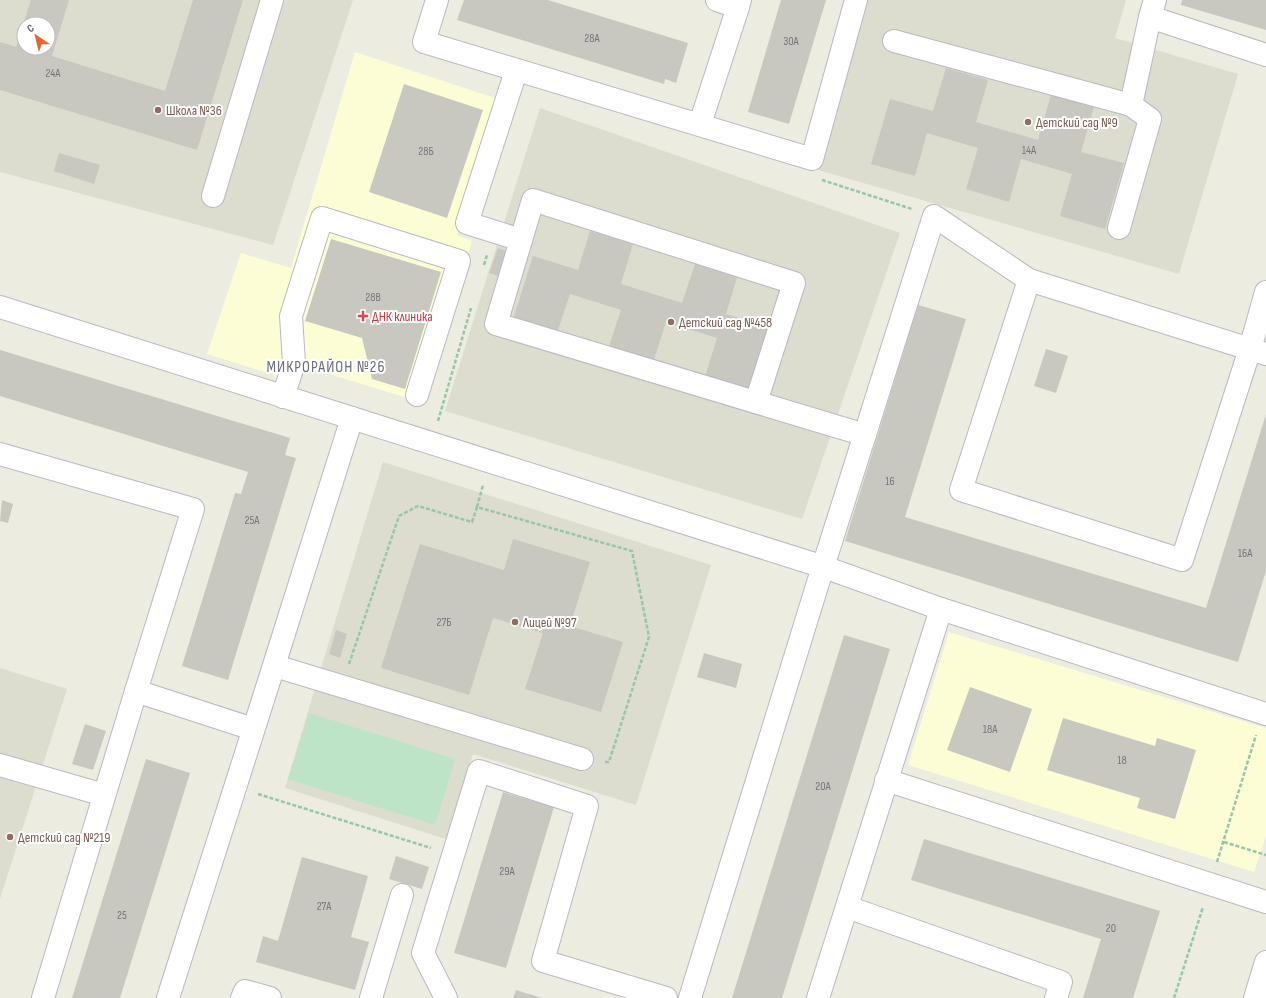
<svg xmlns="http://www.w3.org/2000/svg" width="1266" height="998" viewBox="0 0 1266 998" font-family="'Sofia Sans Condensed',sans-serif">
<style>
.commercial{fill:#fdfdd5}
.education{fill:#dcdccf;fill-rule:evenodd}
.green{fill:#bde4c6}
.building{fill:#c9c8c0;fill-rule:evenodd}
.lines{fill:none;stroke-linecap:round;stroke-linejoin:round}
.minor-casing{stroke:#b9b9c0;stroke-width:24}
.path{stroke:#97c5ae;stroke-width:2.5;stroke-dasharray:4 2;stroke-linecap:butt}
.minor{stroke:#fff;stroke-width:22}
.education-dot{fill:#8d6e63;stroke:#fff;stroke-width:1.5}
.health-dot{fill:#e0444e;stroke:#fff;stroke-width:1.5}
.labels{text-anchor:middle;stroke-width:4;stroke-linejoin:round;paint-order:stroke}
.number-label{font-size:12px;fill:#75767a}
.education-label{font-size:14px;fill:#785e54;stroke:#fff;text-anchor:start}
.health-label{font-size:14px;fill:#be3a42;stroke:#fff;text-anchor:start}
.quarter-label{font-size:16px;letter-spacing:1px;fill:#6a6d74;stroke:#fff}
</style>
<rect width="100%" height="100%" fill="#ecece1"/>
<g class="commercial">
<path d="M355,52l143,47 -41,136 15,6 -48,162 -141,-43 -5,16 -71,-22 34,-101 50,15z"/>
<path d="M949,632l317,96v108l-12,36 -346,-107z"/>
</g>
<g class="education">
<path d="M0,0h353l-80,245 -273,-73zM24,24h24v24h-24z"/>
<path d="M868,0h258l-11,38 123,36 -59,200 -361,-104z"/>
<path d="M540,108l360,125 -98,286 -357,-108z"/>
<path d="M383,462l328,103 -75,240 -163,-51 -27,85 -161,-51z"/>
<path d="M0,668l67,21 -67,210z"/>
</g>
<path class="green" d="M309,713l146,46 -20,66 -147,-46z"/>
<g class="building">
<path d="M31,0h38l-17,56 113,35 28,-91h50l-46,150 -197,-60v-48l16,5zM24,24h24v24h-24z"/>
<path d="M464,0h84l140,43 -12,40 -11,-4 -1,5 -207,-64z"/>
<path d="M781,0h45l-37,124 -41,-12z"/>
<path d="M1182,0h84v30l-85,-25z"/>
<path d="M946,68l42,12 -12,42 62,18 13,-45 43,12 -13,45 43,11 -19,66 -45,-13 12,-42 -51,-15 -12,43 -43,-13 12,-41 -51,-15 -12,43 -44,-12 19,-65 43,12z"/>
<path d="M404,84l79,26 -36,108 -78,-26z"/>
<path d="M59,153l41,12 -6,19 -40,-13z"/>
<path d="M590,231l43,13 -12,40 61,19 14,-42 42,13 -12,40 43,13 -21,66 -44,-13 13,-42 -51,-16 -13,41 -45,-14 13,-39 -51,-16 -13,39 -44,-14 20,-63 45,14z"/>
<path d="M331,239l110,33 -36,117 -33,-10 -10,-41 -57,-17z"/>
<path d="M498,248l12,4 -8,25 -13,-4z"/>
<path d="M918,305l48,14 -61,198 301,91 60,-194v157l-28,91 -393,-121z"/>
<path d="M1046,349l22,7 -12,37 -22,-7z"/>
<path d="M0,350l290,88 -5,17 11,3 -68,222 -46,-14 53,-173 6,1 7,-22 -248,-76z"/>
<path d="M2,500l11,4 -5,19 -8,-2z"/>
<path d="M513,539l77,23 -20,64 53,16 -22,70 -76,-23 18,-56 -50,-15 -24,77 -88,-27 39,-124 84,26z"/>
<path d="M336,630l11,4 -7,24 -11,-4z"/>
<path d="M844,635l46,14 -108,349h-50z"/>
<path d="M704,653l38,11 -6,24 -39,-11z"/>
<path d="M970,687l62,22 -22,63 -63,-22z"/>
<path d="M1063,718l92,28 2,-8 39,12 -21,69 -38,-11 3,-10 -93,-28z"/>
<path d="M85,724l21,7 -13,39 -21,-6z"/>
<path d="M146,759l44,14 -70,225h-48z"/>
<path d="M503,792l51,15 -48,161 -52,-15z"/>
<path d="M924,839l236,72 -27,87h-50l18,-59 -190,-59z"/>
<path d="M396,856l33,11 -7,22 -33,-10z"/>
<path d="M302,857l66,19 -17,61 18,5 -14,48 -99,-28 7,-26 15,5z"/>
<path d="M516,990l26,8h-29z"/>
</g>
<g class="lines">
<g class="minor-casing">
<g id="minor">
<path d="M437,0l-13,42 388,117 44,-159"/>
<path d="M717,0l21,7 2,-7"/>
<path d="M1155,0l-5,17 116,38"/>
<path d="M894,41l237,64 19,14 -31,109"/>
<path d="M516,71l-49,152 54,17 12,-40 261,83 -38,119"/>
<path d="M1131,105l19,-88"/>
<path d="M700,124l38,-117"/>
<path d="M213,196l59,-196"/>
<path d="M521,240l-25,84 369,111"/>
<path d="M1029,280l-68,210 221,70 68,-211 16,-57"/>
<path d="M0,307l824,260 117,42 325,105"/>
<path d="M283,397l11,-34 -3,-47 31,-98 137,43 -42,134"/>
<path d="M0,454l193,55 -57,182 -93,307"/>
<path d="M275,666l307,93"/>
<path d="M136,691l117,38"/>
<path d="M0,765l104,30"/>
<path d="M886,780l380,122"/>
<path d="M847,907l214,75 -5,16"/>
<path d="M168,998c61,-194 124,-386 184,-580"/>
<path d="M242,998l3,-7 25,7"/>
<path d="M371,998l31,-103"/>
<path d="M446,998l-23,-45 56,-182 108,35 -44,155 123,37"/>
<path d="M690,998l127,-412 117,-370 95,64 237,74"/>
<path d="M818,998l123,-389"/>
<path d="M1255,998l11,-36"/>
</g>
</g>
<g class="path">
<path d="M822,180l90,29"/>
<path d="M484,265l3,-10"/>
<path d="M438,421l33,-113"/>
<path d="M477,507l6,-22"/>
<path d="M349,664l50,-148 19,-10 54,16 5,-15 155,44 17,86 -40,125h-4"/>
<path d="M258,794l173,54"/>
<path d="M1224,842l42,13"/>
<path d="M1217,862l39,-127"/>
<path d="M1174,998l29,-91"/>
</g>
<use href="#minor" class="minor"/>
</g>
<g class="education-dot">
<circle cx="158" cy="110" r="4"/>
<circle cx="1028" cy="122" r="4"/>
<circle cx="671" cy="322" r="4"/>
<circle cx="515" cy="622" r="4"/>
<circle cx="10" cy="837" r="4"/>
</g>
<path class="health-dot" d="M361 310h4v4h4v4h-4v4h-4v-4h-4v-4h4z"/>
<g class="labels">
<g class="number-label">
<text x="592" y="42">28А</text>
<text x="791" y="45">30А</text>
<text x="53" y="77">24А</text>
<text x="1029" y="154">14А</text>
<text x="426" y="155">28Б</text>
<text x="373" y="301">28В</text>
<text x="890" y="485">16</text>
<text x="252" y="524">25А</text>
<text x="1245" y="557">16А</text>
<text x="444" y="626">27Б</text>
<text x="990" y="733">18А</text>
<text x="1122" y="764">18</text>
<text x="823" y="790">20А</text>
<text x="507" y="875">29А</text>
<text x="324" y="910">27А</text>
<text x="122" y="919">25</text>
<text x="1111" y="932">20</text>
</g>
<g class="education-label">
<text x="166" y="115">Школа №36</text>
<text x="1036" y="127">Детский сад №9</text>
<text x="679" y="327">Детский сад №458</text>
<text x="523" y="627">Лицей №97</text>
<text x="18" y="842">Детский сад №219</text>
</g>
<g class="health-label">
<text x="372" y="321">ДНК клиника</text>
</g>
<g class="quarter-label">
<text x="326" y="372">МИКРОРАЙОН №26</text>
</g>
</g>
<g transform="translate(36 36) rotate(325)"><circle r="19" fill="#ffffff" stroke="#bdbdc0"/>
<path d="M0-3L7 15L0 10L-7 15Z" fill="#e6652d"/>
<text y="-6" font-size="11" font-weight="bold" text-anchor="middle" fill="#595b62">С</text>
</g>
</svg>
